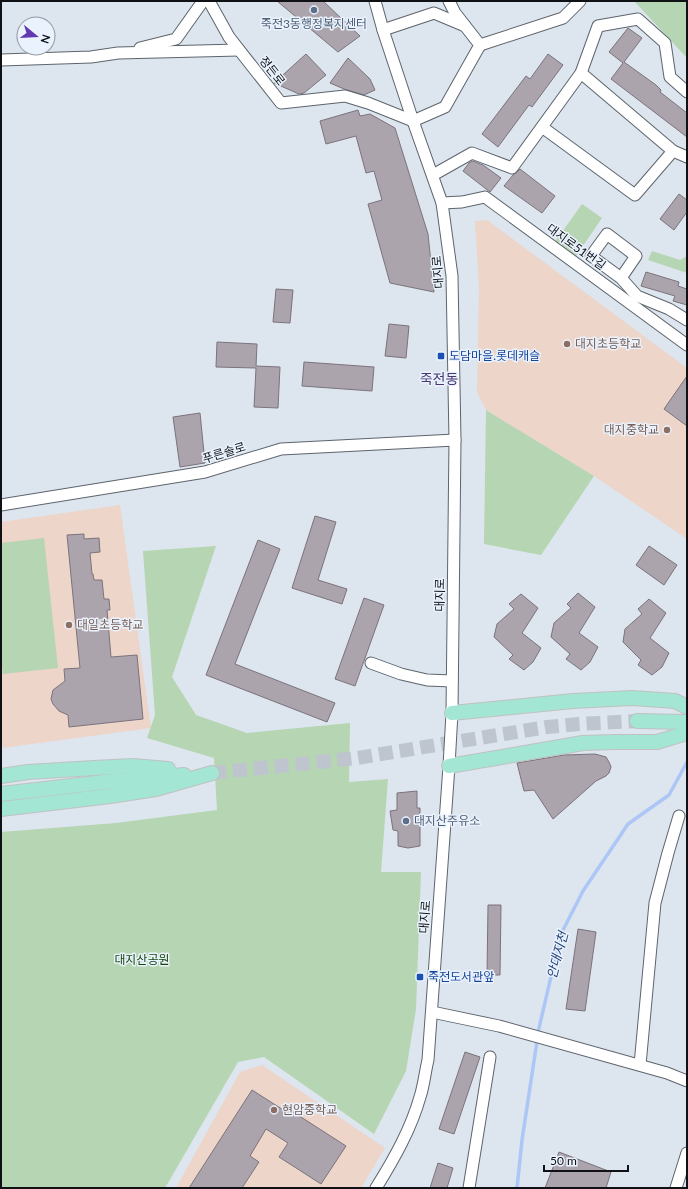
<svg xmlns="http://www.w3.org/2000/svg" width="688" height="1189" viewBox="0 0 688 1189" font-family="Lato,'Noto Sans KR',sans-serif">
<rect width="100%" height="100%" fill="#dde5ef"/>
<!-- education -->
<g fill="#edd5ca">
<path d="M 487,220 L 687,368 L 687,539 L 594,476 L 486,410 L 477,392 L 479,288 L 475,221 Z"/>
<path d="M 120,505 L 151,728 L 2,748 L 1,736 L 1,522 Z"/>
<path d="M 262,1065 L 385,1148 L 361,1188 L 176,1188 L 240,1072 Z"/>
</g>
<!-- green -->
<g fill="#b6d5b2">
<path d="M 634,1 L 687,1 L 687,58 Z"/>
<path d="M 582,204 L 602,218 L 576,256 L 555,242 Z"/>
<path d="M 652,251 L 680,260 L 687,256 L 687,273 L 648,260 Z"/>
<path d="M 486,410 L 594,476 L 541,555 L 484,544 Z"/>
<path d="M 44,538 L 58,668 L 3,674 L 1,659 L 1,543 Z"/>
<path d="M 216,546 L 172,677 L 196,715 L 247,733 L 350,723 L 349,782 L 388,779 L 381,872 L 421,872 L 416,1009 L 406,1071 L 374,1134 L 264,1057 L 238,1062 L 165,1188 L 1,1188 L 1,832 L 116,823 L 217,810 L 214,758 L 147,738 L 155,715 L 143,551 Z"/>
</g>
<g fill="none" stroke-linecap="round" stroke-linejoin="round">
<!-- stream -->
<path stroke="#acc7f6" stroke-width="3.5" d="M 517,1188 L 522,1140 L 539,1028 L 561,934 L 583,891 L 628,824 L 669,795 L 687,762"/>
</g>
<!-- building -->
<g fill="#aca4ad" stroke="#7b737c">
<path d="M 277,1 L 323,1 L 360,36 L 338,52 Z"/>
<path d="M 628,28 L 642,38 L 624,62 L 656,85 L 661,90 L 660,92 L 687,113 L 687,137 L 611,79 L 623,63 L 609,52 Z"/>
<path d="M 306,54 L 326,75 L 304,93 L 299,94 L 274,83 Z"/>
<path d="M 548,54 L 563,65 L 532,107 L 529,105 L 498,147 L 482,134 L 526,76 L 530,79 Z"/>
<path d="M 348,58 L 370,79 L 375,90 L 364,95 L 344,89 L 330,83 Z"/>
<path d="M 358,110 L 360,116 L 370,114 L 395,128 L 428,234 L 434,292 L 390,283 L 368,204 L 382,200 L 374,171 L 366,173 L 356,136 L 326,144 L 320,121 Z"/>
<path d="M 473,161 L 483,165 L 501,178 L 490,192 L 463,171 L 469,163 Z"/>
<path d="M 520,169 L 555,196 L 542,213 L 504,186 L 513,175 L 517,172 Z"/>
<path d="M 679,194 L 687,200 L 687,212 L 674,230 L 660,219 Z"/>
<path d="M 646,272 L 679,282 L 678,286 L 687,289 L 687,305 L 673,301 L 675,296 L 641,286 Z"/>
<path d="M 276,289 L 293,290 L 290,323 L 273,322 Z"/>
<path d="M 389,324 L 409,326 L 406,358 L 385,356 Z"/>
<path d="M 217,342 L 257,344 L 256,366 L 280,367 L 278,408 L 254,407 L 256,368 L 216,367 Z"/>
<path d="M 304,362 L 374,367 L 372,391 L 302,386 Z"/>
<path d="M 687,376 L 687,426 L 664,409 Z"/>
<path d="M 200,413 L 205,463 L 180,467 L 173,417 Z"/>
<path d="M 315,516 L 336,522 L 318,580 L 347,589 L 342,604 L 292,588 Z"/>
<path d="M 84,534 L 84,539 L 99,538 L 100,552 L 90,553 L 92,574 L 93,574 L 94,580 L 102,580 L 104,599 L 109,599 L 110,610 L 107,610 L 111,657 L 137,655 L 143,719 L 69,727 L 68,715 L 59,711 L 53,704 L 51,699 L 53,690 L 65,681 L 64,669 L 80,668 L 67,535 Z"/>
<path d="M 258,540 L 280,549 L 235,664 L 335,703 L 327,722 L 206,675 Z"/>
<path d="M 649,546 L 677,565 L 664,585 L 636,565 Z"/>
<path d="M 578,593 L 595,607 L 579,633 L 598,647 L 590,662 L 581,670 L 566,659 L 570,654 L 551,637 L 554,623 L 571,608 L 567,604 Z"/>
<path d="M 521,594 L 538,608 L 522,633 L 541,648 L 533,662 L 524,670 L 509,659 L 513,655 L 494,637 L 497,624 L 514,609 L 509,604 Z"/>
<path d="M 364,598 L 384,605 L 355,686 L 335,679 Z"/>
<path d="M 649,599 L 666,613 L 650,638 L 669,653 L 662,667 L 652,675 L 638,665 L 641,660 L 623,642 L 625,629 L 642,614 L 638,609 Z"/>
<path d="M 595,754 L 606,757 L 609,762 L 611,767 L 609,773 L 606,776 L 596,781 L 553,819 L 534,790 L 524,791 L 517,763 L 564,755 Z"/>
<path d="M 417,791 L 417,808 L 420,808 L 420,846 L 408,848 L 398,846 L 398,831 L 393,830 L 390,811 L 397,810 L 397,793 Z"/>
<path d="M 488,905 L 501,905 L 500,975 L 487,975 Z"/>
<path d="M 578,929 L 596,932 L 585,1011 L 566,1009 Z"/>
<path d="M 465,1052 L 480,1057 L 454,1134 L 439,1129 Z"/>
<path d="M 252,1090 L 285,1111 L 287,1108 L 346,1146 L 321,1184 L 279,1157 L 288,1143 L 266,1129 L 250,1156 L 259,1162 L 242,1188 L 189,1188 Z"/>
<path d="M 559,1152 L 611,1172 L 606,1188 L 545,1188 Z"/>
<path d="M 438,1163 L 453,1168 L 447,1188 L 430,1188 Z"/>
</g>
<g fill="none" stroke-linecap="round" stroke-linejoin="round">
<!-- major-tunnel -->
<path stroke="#bec5ce" stroke-width="14" stroke-dasharray="14 7" stroke-linecap="butt" d="M 212,773 L 357,758 L 547,727 L 579,724 L 637,721"/>
<defs>
<g id="minor">
<path d="M 209,1 L 229,37 L 281,103 L 345,96 L 368,103 L 413,121 L 445,107 L 480,45 L 455,13 L 449,1"/>
<path d="M 375,1 L 383,30 L 413,121 L 442,203 L 452,276 L 455,440 L 452,713 L 449,766 L 428,1060 C 425,1072 424,1085 420,1097 C 411,1129 394,1159 376,1188"/>
<path d="M 383,30 L 434,13 L 465,26"/>
<path d="M 480,45 L 563,18 L 580,1"/>
<path d="M 140,48 L 176,39 L 203,1"/>
<path d="M 1,60 L 91,57 L 118,53 L 239,50"/>
<path d="M 581,73 L 598,26 L 638,19 L 665,43 L 670,77 L 687,92"/>
<path d="M 673,151 L 687,157"/>
<path d="M 433,175 L 472,153 L 512,168 L 581,73 L 673,151 L 635,195 L 542,127"/>
<path d="M 442,203 L 462,202 L 485,197 L 687,345"/>
<path d="M 621,278 L 636,256 L 607,234 L 591,256 L 621,278 L 637,296 L 669,309 L 687,320"/>
<path d="M 1,505 L 205,472 L 281,449 L 455,440"/>
<path d="M 371,663 L 401,674 L 427,680 L 452,681"/>
<path d="M 432,1012 L 499,1026 L 667,1073 L 687,1081"/>
<path d="M 640,1065 L 655,903 L 668,853 L 679,816"/>
<path d="M 469,1188 L 490,1057"/>
<path d="M 676,1188 L 687,1153"/>
</g>
<g id="major">
<path d="M 452,713 L 573,701 L 632,698 L 675,701 L 687,707"/>
<path d="M 637,721 L 687,722"/>
<path d="M 449,766 L 583,743 L 616,742 L 657,742 L 687,733"/>
<path d="M 1,776 L 28,772 L 94,768 L 133,766 L 168,769"/>
<path d="M 1,794 L 105,782 L 184,775"/>
<path d="M 1,809 L 110,796 L 156,789 L 212,773"/>
</g>
</defs>
<!-- minor casing -->
<use href="#minor" stroke="#5d646c" stroke-width="13"/>
<!-- major casing -->
<use href="#major" stroke="#c1c1c2" stroke-width="16"/>
<!-- minor -->
<use href="#minor" stroke="#fff" stroke-width="11"/>
<!-- major -->
<use href="#major" stroke="#a3e6d3" stroke-width="14"/>
</g>
<!-- markers -->
<g fill="#5c6f8a" stroke="#eaf3fd" stroke-width="1.5">
<circle cx="314" cy="10" r="4"/>
<circle cx="406" cy="821" r="4"/>
</g>
<g fill="#8d6e63" stroke="#eaf3fd" stroke-width="1.5">
<circle cx="567" cy="344" r="4"/>
<circle cx="667" cy="430" r="4"/>
<circle cx="69" cy="625" r="4"/>
<circle cx="274" cy="1110" r="4"/>
</g>
<g fill="#1a4fb4" stroke="#eaf3fd" stroke-width="1.5">
<rect x="437" y="352" width="8" height="8" rx="2"/>
<rect x="416" y="973" width="8" height="8" rx="2"/>
</g>
<g text-anchor="middle" stroke-width="3" stroke-linejoin="round" paint-order="stroke">
<!-- service labels -->
<g font-size="12" fill="#4e5e75" stroke="#eaf3fd">
<text x="314" y="28">죽전3동행정복지센터</text>
<text x="414" y="825" text-anchor="start">대지산주유소</text>
</g>
<!-- street labels -->
<g font-size="12" fill="#0f1114" stroke="#eaf3fd">
<text transform="translate(272 71) rotate(52)" y="4">정든로</text>
<text transform="translate(576 247) rotate(36)" y="4">대지로51번길</text>
<text transform="translate(438 272) rotate(-95)" y="4">대지로</text>
<text transform="translate(224 453) rotate(-17)" y="4">푸른솔로</text>
<text transform="translate(440 595) rotate(-89)" y="4">대지로</text>
<text transform="translate(425 917) rotate(-86)" y="4">대지로</text>
</g>
<!-- education labels -->
<g font-size="12" fill="#785e54" stroke="#eaf3fd" text-anchor="start">
<text x="575" y="348">대지초등학교</text>
<text x="659" y="434" text-anchor="end">대지중학교</text>
<text x="77" y="629">대일초등학교</text>
<text x="282" y="1114">현암중학교</text>
</g>
<!-- transit labels -->
<g font-size="12" fill="#164399" stroke="#eaf3fd" text-anchor="start">
<text x="449" y="360">도담마을.롯데캐슬</text>
<text x="428" y="981">죽전도서관앞</text>
</g>
<!-- park labels -->
<g font-size="12" fill="#13470d" stroke="#eaf3fd">
<text x="142" y="964">대지산공원</text>
</g>
<!-- water labels -->
<g font-size="13" font-style="italic" fill="#234179" stroke="#eaf3fd">
<text transform="translate(557 955) rotate(-75)" y="5">안대지천</text>
</g>
<!-- quarter labels -->
<g font-size="14" fill="#473672" stroke="#eaf3fd">
<text x="439" y="384">죽전동</text>
</g>
</g>
<!-- border -->
<rect width="688" height="1189" fill="none" stroke="#0f1114" stroke-width="4"/>
<!-- north arrow -->
<g transform="translate(36 36) rotate(108)"><circle r="19" fill="#eaf3fd" stroke="#9299a0"/>
<path d="M0-3L7 15L0 10L-7 15Z" fill="#6239b1"/>
<text y="-6" font-size="11" font-weight="bold" text-anchor="middle" fill="#0f1114">N</text>
</g>
<!-- scale -->
<path d="M544 1165v6h84v-6" fill="none" stroke="#0f1114" stroke-width="2"/>
<text x="550" y="1165" font-size="12" fill="#0f1114" stroke="#eaf3fd" stroke-width="3" paint-order="stroke">50 m</text>
</svg>
